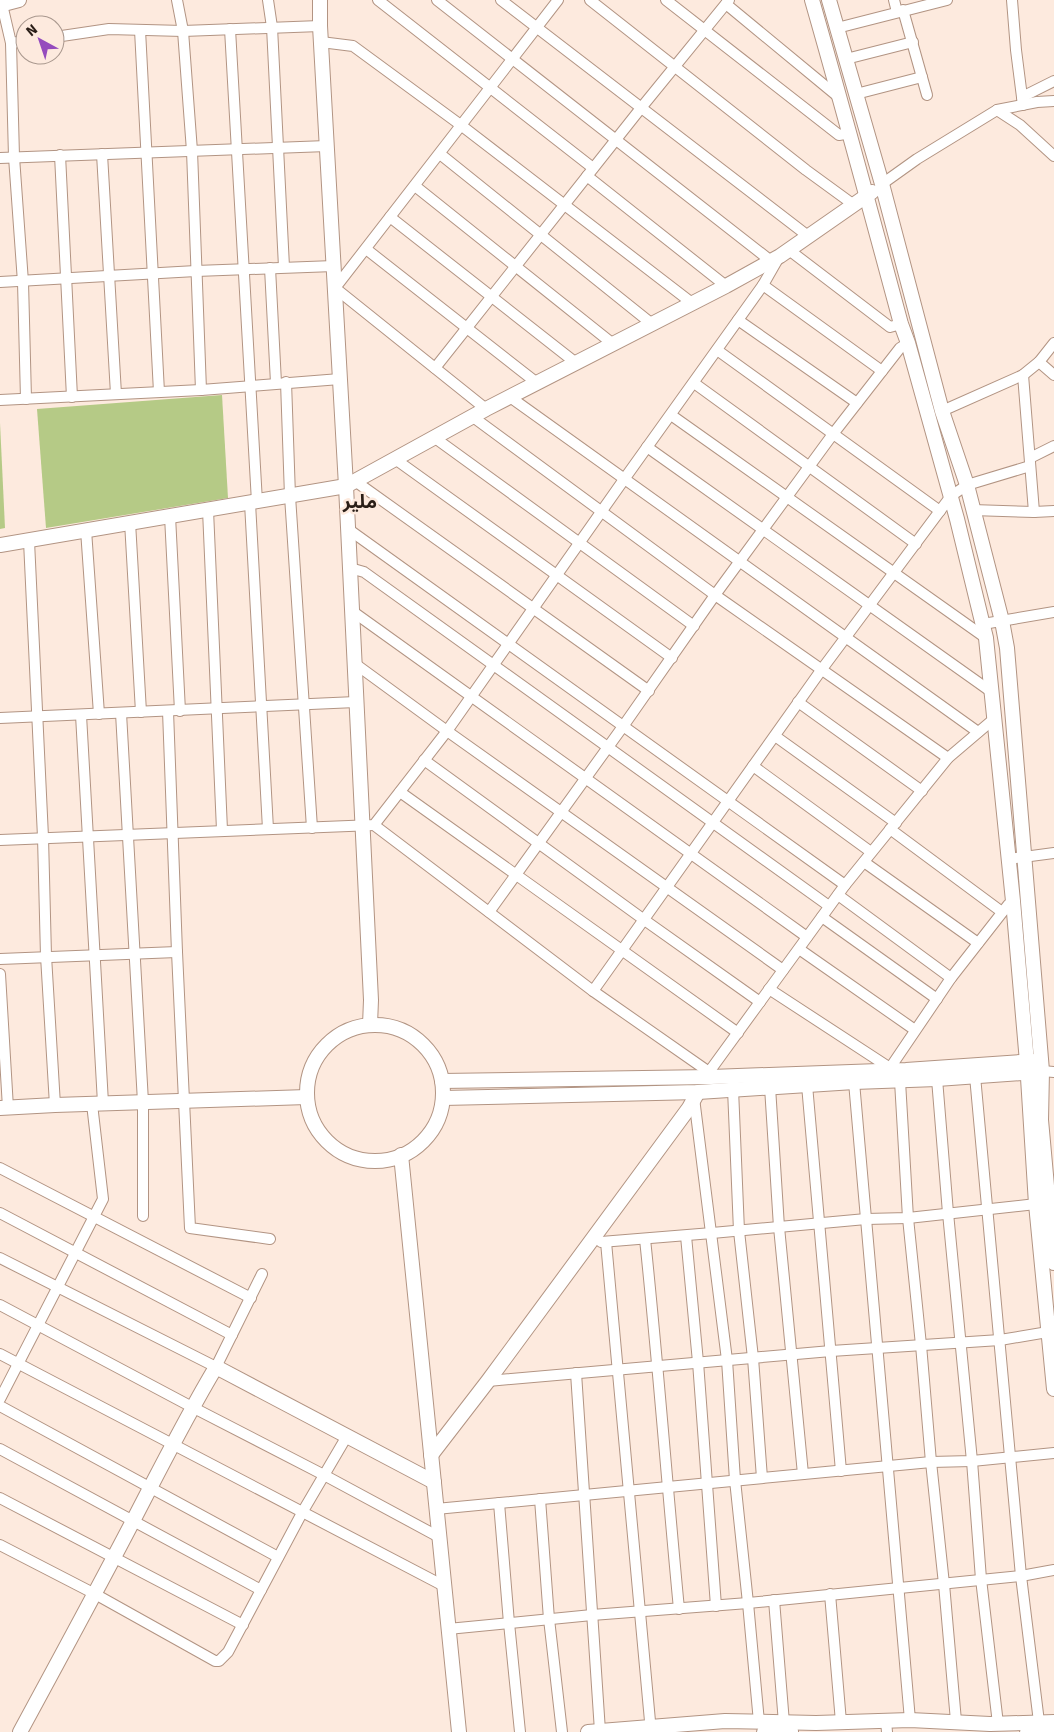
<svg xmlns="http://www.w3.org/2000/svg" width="1054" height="1732" viewBox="0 0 1054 1732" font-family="Signika,'Noto Sans Arabic',sans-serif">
<rect width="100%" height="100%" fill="#fdeade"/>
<!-- green -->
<g fill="#b5ca86">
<path d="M 222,395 L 228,498 L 46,528 L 37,409 Z"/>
<path d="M 0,423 L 5,528 L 0,529 Z"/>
</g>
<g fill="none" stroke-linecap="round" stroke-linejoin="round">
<defs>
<g id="street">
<path d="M 1,0 L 11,43 L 14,157 L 23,282 L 26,399"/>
<path d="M 177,0 L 183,31 L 192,151 L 201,390"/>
<path d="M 268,0 L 272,27 L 284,267"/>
<path d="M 378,0 L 593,168"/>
<path d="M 437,0 L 771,261"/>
<path d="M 501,0 L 808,236"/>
<path d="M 590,0 L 806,170 L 854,205"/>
<path d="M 666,0 L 839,135 L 850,133"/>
<path d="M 894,0 L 897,12"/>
<path d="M 1012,0 L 1016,50 L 1023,105"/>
<path d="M 726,4 L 841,99"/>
<path d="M 903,10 L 927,95"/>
<path d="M 837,28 L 947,0"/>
<path d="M 230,29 L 257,502"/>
<path d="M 140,30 L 159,392"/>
<path d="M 55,37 L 109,29 L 183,31 L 320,26"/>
<path d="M 321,42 L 353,46 L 462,126 L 692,303"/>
<path d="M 11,43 L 25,41"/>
<path d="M 846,59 L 913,42"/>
<path d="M 856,94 L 922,77"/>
<path d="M 1022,97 L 1054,81"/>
<path d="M 997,110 L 1020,125 L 1054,156"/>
<path d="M 102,154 L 116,394"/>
<path d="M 440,154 L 652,324"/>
<path d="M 60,155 L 72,397"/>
<path d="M 0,158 L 327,146"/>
<path d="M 587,176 L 726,286"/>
<path d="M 882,184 L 917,159 L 997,110 L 1037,102 L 1054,101"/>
<path d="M 415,186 L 613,344"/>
<path d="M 390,217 L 576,363"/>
<path d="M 366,249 L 537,383"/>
<path d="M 789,250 L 890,327 L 901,324"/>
<path d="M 270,268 L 276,383"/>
<path d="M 0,282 L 196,271 L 334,266"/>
<path d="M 763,285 L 882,371"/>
<path d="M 738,320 L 857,403"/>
<path d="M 717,350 L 940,511"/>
<path d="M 1039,362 L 1054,375"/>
<path d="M 435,368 L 641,108 L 729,0"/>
<path d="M 1023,375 L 1034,512"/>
<path d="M 286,382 L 290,496 L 312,828"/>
<path d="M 694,383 L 916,544"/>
<path d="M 510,397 L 978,732"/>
<path d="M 0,400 L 201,390 L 340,379"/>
<path d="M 486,409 L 335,288 L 558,0"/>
<path d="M 942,411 L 1023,375 L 1039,362 L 1054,343"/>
<path d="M 671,415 L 986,638"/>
<path d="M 473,417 L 715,595 L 948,758"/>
<path d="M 435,438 L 694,626"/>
<path d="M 647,447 L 993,693"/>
<path d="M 1030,458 L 1054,446"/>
<path d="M 395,459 L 672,658"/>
<path d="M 355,481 L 649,691"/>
<path d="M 250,503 L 268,829"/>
<path d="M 208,510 L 222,830"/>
<path d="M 972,510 L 1034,512 L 1054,511"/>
<path d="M 170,516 L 180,711"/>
<path d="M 130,522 L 141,712"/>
<path d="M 348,529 L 845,885"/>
<path d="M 86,530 L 99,714"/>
<path d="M 29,541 L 43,837 L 46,956 L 55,1105"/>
<path d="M 350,568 L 364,572 L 829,906"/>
<path d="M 352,611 L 807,937"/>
<path d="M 983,624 L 1054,612"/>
<path d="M 354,663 L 447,731 L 783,970"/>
<path d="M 798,702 L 922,791"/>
<path d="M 168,711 L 177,952 L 190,1228 L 270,1239"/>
<path d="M 121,713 L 143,1102 L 143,1216"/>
<path d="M 81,715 L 103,1103"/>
<path d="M 0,718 L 356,702"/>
<path d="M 775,736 L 896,823"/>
<path d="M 424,760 L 643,919 L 760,1002"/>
<path d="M 753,766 L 871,852"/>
<path d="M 400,792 L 738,1033"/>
<path d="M 374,825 L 593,991 L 709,1072 L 711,1077"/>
<path d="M 890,829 L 1002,912"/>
<path d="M 0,840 L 374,825 L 447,731 L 625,478 L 763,285 L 779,257"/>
<path d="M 1008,859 L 1054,853"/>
<path d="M 864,862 L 978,943"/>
<path d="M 838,895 L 951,978"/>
<path d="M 489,912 L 624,725 L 715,595 L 833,434 L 900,348 L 908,343"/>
<path d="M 822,917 L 937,999"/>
<path d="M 799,949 L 915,1030"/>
<path d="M 0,959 L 177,952"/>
<path d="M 0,974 L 8,1108"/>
<path d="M 769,989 L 890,1068"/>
<path d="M 593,991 L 822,669 L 951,496 L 967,485 L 1030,466"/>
<path d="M 890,1071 L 890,1068 L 951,978 L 1008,905 L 1013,901"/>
<path d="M 1042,1071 L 1054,1072"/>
<path d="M 709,1072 L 845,885 L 948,758 L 995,718"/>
<path d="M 975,1076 L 1021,1576 L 1039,1722"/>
<path d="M 937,1079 L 948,1213 L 972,1461 L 981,1579 L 998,1724"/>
<path d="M 900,1081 L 908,1218 L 921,1345 L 931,1462 L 944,1584 L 956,1721"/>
<path d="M 854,1082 L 910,1720"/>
<path d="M 807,1085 L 841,1471"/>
<path d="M 770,1087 L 779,1227 L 803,1474"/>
<path d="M 733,1089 L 739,1231 L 753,1358 L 762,1478"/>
<path d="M 694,1098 L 727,1360 L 735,1480 L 748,1603 L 759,1722"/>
<path d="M 0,1168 L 251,1298"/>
<path d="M 0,1213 L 232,1335"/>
<path d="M 686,1236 L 698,1362 L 716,1606"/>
<path d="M 645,1239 C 658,1362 667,1485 679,1609"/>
<path d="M 601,1242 L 712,1233 L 866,1219 L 908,1218 L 1036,1204"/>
<path d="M 606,1242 L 651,1732"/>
<path d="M 0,1258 L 216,1367 L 262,1274"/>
<path d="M 0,1305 L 192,1407 L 324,1475 L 439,1537"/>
<path d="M 0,1354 L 444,1586"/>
<path d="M 576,1373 L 600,1731"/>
<path d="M 488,1381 L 831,1351 L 1000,1340 L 1054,1331"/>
<path d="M 0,1399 L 103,1199 L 92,1104"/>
<path d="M 0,1406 L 278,1557"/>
<path d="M 0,1449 L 261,1590"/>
<path d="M 0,1498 L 243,1625"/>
<path d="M 540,1499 L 549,1619 L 562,1732"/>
<path d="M 499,1503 L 509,1623 L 520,1732"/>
<path d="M 436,1509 L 931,1462 L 972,1461 L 1054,1453"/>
<path d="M 0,1545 L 95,1594 L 215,1661 L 219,1661 L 228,1652 L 303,1511 L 347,1436"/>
<path d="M 830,1594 L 841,1722"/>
<path d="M 774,1600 L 784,1723"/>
<path d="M 448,1629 L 592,1615 L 748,1603 L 1021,1576 L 1054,1570"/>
<path d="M 886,1721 L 887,1732"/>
</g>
<g id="secondary">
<path d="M 320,0 L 320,26 L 346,486 L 371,1000 L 370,1025"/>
<path d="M 812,0 C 843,108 872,216 901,324 L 908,343 L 957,519 L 986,638 L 1013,901 L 1027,1062 L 1036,1204 L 1054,1389"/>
<path d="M 829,0 L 882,184 L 942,411 L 967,485 L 1002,621 L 1007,648 L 1042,1071 L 1041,1120 L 1054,1263"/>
<path d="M 0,5 L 19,0"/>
<path d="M 0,545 L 346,486 L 486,409 L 726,286 L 780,256 L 872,192"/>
<circle cx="375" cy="1093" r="68"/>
<path d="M 442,1081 L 711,1077 L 906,1070 L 1036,1061"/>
<path d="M 443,1098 L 698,1092 L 854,1082 L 937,1079 L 1036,1072"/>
<path d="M 0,1108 L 55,1105 L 307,1097"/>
<path d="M 401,1155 L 459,1732"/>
<path d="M 431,1455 L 488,1381 L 689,1108 L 698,1092"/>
<path d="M 20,1732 C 58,1662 96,1592 133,1521 C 160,1469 186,1417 216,1367 L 434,1482"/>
<path d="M 588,1732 L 725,1721 L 816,1723 L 910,1720 L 990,1724 L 1054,1722"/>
<path d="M 764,1732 L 791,1731"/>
<path d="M 1027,1732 L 1054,1732"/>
</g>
</defs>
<!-- street casing -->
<use href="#street" stroke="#b29483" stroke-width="12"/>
<!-- secondary casing -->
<use href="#secondary" stroke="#b29483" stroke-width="16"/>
<!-- street -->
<use href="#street" stroke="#fff" stroke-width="10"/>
<!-- secondary -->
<use href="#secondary" stroke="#fff" stroke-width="14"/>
</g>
<g text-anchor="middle" stroke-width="5" stroke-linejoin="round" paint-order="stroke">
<!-- district labels -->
<g font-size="19" font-weight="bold" fill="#2a1e17" stroke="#fdeade">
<text x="360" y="508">ملیر</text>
</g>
</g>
<!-- north arrow -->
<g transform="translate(40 40) rotate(320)"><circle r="24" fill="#fdeade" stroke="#a9988e"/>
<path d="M0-4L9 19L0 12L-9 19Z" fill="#954bbd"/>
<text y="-8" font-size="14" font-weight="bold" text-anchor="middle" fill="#2a1e17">N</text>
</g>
</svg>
